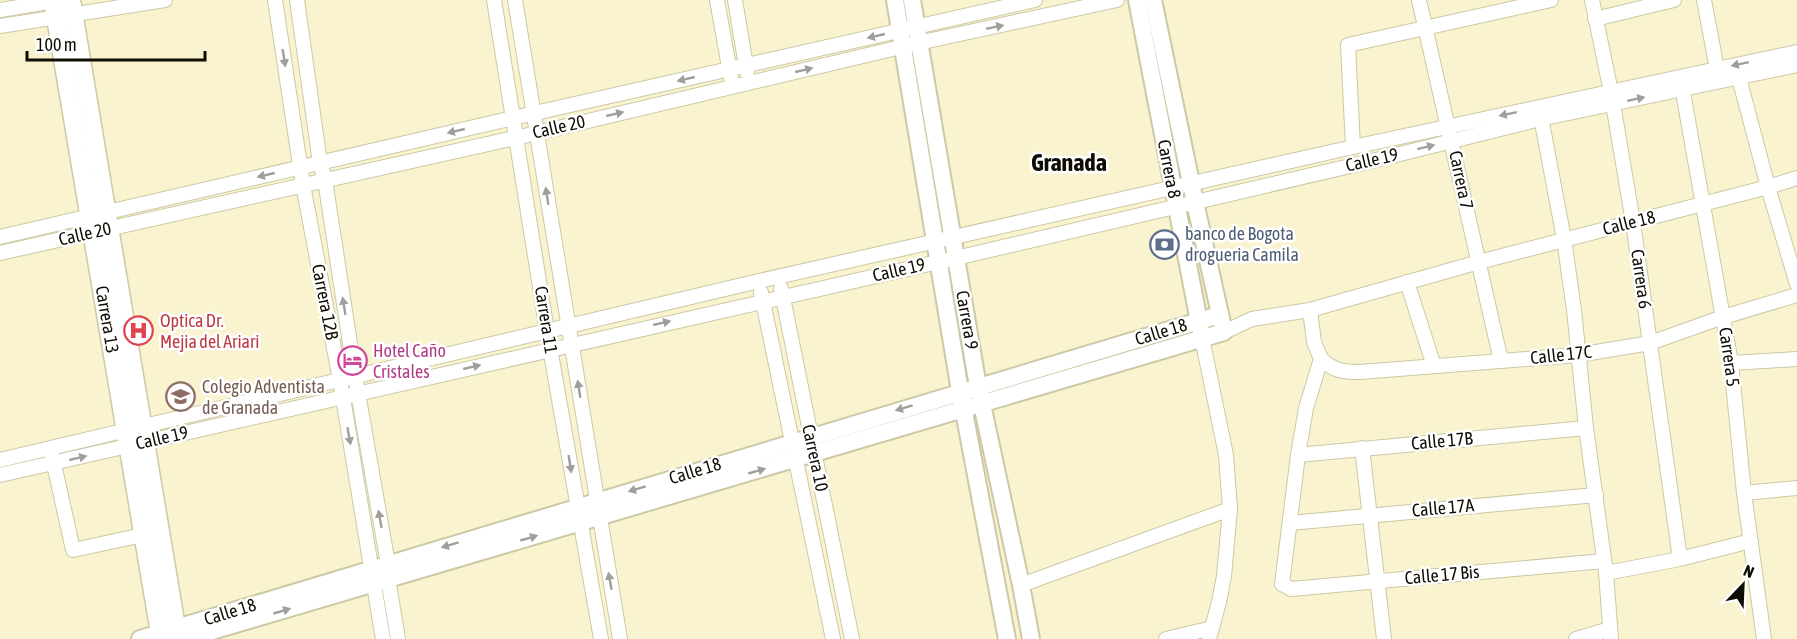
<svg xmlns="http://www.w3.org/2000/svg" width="1797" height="639" viewBox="0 0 1797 639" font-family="'Asap Condensed',sans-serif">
<rect width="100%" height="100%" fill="#f9f4cf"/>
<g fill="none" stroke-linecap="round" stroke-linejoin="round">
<defs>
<g id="minor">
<path d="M 275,0 L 303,185 L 340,380 L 383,639"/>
<path d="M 297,0 L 320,163 L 325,180 L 355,376 L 388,564 L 388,579 L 398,639"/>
<path d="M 494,0 L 547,331 L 601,639"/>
<path d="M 515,0 L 620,639"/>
<path d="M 717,0 L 731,78"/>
<path d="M 735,0 L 747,72"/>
<path d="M 1419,0 L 1501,361"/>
<path d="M 1592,0 L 1611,92 L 1633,222 L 1680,559"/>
<path d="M 1704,0 L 1717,69"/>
<path d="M 0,10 L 60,0"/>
<path d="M 1595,19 L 1674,0"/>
<path d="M 0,26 L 165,0"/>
<path d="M 1739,78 L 1768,187 L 1797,284"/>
<path d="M 1681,81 L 1731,363 L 1744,493 L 1764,639"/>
<path d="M 1540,112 L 1564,239 L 1574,310 L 1586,428 L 1606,573 L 1611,639"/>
<path d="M 1353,147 L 1348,45 L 1551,0"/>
<path d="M 0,237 L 513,118 L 1035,0"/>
<path d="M 0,253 L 537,133 L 918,43 L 1117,0"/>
<path d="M 1407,282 L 1434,366"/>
<path d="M 781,288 L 852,639"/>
<path d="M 761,292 L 833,639"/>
<path d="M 1310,310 L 1314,342 L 1321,359 L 1306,408 L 1298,455 L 1282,584 L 1291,589 L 1604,561"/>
<path d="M 1224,332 L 1252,319 L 1310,310 L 1479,262 L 1768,187 L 1797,178"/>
<path d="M 1202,338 L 1226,455 L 1230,509 L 1224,576 L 1219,602 L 1209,639"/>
<path d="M 1321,359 C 1334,371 1343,372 1360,372 L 1578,355 L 1650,343 L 1723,317 L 1797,295"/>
<path d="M 1731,363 L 1797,359"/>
<path d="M 1362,448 L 1384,639"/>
<path d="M 52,455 L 73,550 L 143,535"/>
<path d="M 1298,455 L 1586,428"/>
<path d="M 0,460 L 759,281 L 1353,147 L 1797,52"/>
<path d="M 0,475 L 956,258 L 1380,159 L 1540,119 L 1797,65"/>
<path d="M 1744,493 L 1797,488"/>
<path d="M 1290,523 L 1596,495"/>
<path d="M 1606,573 L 1680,559 L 1751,541"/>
<path d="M 1021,585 L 1230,509"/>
<path d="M 1166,639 L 1212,628"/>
<path d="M 1576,639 L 1610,629"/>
</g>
<g id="tertiary">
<path d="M 895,0 L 959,385 L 1007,639"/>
<path d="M 912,0 L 977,381 L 1021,585 L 1031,639"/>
<path d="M 1137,0 L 1201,332"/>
<path d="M 140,639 L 1219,315"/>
<path d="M 185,639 L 1224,332 L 1195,202 L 1153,0"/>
</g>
<g id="secondary">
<path id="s1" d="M 53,0 L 161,639"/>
<path d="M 71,0 L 178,639"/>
</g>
</defs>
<!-- minor casing -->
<use href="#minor" stroke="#cdc8a5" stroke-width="16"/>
<!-- tertiary casing -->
<use href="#tertiary" stroke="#cdc8a5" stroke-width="20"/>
<!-- secondary casing -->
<use href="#secondary" stroke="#cdc8a5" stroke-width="21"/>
<!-- minor -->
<use href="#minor" stroke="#fff" stroke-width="14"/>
<!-- tertiary -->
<use href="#tertiary" stroke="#fff" stroke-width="16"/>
<!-- secondary -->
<use href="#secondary" stroke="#fff" stroke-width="18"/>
</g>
<!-- one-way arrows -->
<defs><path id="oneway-solid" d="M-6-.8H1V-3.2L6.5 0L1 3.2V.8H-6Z" transform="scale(1.5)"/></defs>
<g fill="#9f9e9a">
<use href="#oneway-solid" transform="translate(995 27) rotate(-12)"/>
<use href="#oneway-solid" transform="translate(876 36) rotate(167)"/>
<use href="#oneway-solid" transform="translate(284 58) rotate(81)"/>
<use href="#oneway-solid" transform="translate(1740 64) rotate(168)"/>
<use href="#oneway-solid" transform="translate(804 70) rotate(-13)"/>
<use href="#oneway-solid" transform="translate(686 79) rotate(167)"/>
<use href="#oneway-solid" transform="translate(1636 99) rotate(-12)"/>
<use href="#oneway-solid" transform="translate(615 114) rotate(-13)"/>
<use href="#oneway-solid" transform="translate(1508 114) rotate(168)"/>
<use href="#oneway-solid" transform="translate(456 131) rotate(167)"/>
<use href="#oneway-solid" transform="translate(1426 147) rotate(-14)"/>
<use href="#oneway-solid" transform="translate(266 175) rotate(167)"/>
<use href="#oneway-solid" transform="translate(547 196) rotate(-99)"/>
<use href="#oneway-solid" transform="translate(344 306) rotate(-99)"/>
<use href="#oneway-solid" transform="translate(662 323) rotate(-13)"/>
<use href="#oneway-solid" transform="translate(472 367) rotate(-13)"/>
<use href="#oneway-solid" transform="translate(579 389) rotate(-99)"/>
<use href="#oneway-solid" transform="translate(904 408) rotate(163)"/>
<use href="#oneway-solid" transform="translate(349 436) rotate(80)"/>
<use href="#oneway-solid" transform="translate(78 458) rotate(-13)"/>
<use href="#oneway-solid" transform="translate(570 464) rotate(81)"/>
<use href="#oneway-solid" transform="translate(757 471) rotate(-16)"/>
<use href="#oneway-solid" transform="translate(637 489) rotate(163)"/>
<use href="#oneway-solid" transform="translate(380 519) rotate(-100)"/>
<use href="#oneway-solid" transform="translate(529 538) rotate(-16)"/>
<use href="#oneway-solid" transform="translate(450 545) rotate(163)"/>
<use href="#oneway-solid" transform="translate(610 581) rotate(-100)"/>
<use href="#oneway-solid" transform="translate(282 611) rotate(-16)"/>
</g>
<!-- icons -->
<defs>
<symbol id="bank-ring" viewBox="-11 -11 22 22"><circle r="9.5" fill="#fff" stroke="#5c6f8a" stroke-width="1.5"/><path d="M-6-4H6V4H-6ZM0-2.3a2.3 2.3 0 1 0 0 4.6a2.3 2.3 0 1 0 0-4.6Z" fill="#5c6f8a"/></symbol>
<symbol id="hospital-ring" viewBox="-11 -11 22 22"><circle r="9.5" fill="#fff" stroke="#e0444e" stroke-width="1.5"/><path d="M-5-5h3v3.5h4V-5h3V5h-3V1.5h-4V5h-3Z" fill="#e0444e"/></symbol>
<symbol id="hotel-ring" viewBox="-11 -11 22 22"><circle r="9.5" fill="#fff" stroke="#d1479c" stroke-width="1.5"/><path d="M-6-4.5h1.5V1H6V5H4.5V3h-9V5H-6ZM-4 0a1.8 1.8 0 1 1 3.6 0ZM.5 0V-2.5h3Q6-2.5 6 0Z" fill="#d1479c"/></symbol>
<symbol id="school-ring" viewBox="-11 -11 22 22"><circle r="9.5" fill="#fff" stroke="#8d6e63" stroke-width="1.5"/><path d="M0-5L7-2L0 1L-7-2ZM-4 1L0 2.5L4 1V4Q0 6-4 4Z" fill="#8d6e63"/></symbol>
</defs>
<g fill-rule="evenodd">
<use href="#bank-ring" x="1148" y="228" width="33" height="33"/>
<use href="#hospital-ring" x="122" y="314" width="33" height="33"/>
<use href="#hotel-ring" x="336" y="344" width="33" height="33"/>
<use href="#school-ring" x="164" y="380" width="33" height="33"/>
</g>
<g text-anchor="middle" stroke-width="5" stroke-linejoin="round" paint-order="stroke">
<!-- street labels -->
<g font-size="18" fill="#0f0d03" stroke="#fff">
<text transform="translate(559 127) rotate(-13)" y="6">Calle 20</text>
<text transform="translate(1372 160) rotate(-13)" y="6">Calle 19</text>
<text transform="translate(1169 169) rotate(79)" y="6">Carrera 8</text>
<text transform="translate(1461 180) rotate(78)" y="6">Carrera 7</text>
<text transform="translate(1629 223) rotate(-14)" y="6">Calle 18</text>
<text transform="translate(85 234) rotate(-13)" y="6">Calle 20</text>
<text transform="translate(899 270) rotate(-13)" y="6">Calle 19</text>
<text transform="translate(1641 279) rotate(82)" y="6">Carrera 6</text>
<text transform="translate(325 302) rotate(79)" y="6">Carrera 12B</text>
<text dy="6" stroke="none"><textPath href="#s1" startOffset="324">Carrera 13</textPath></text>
<text transform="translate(546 320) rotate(81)" y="6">Carrera 11</text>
<text transform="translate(967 320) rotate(80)" y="6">Carrera 9</text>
<text transform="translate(1161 332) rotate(-17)" y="6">Calle 18</text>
<text transform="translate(1561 355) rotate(-6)" y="6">Calle 17C</text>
<text transform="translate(1729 357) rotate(82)" y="6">Carrera 5</text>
<text transform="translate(162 438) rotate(-13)" y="6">Calle 19</text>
<text transform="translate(1442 441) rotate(-5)" y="6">Calle 17B</text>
<text transform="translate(815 458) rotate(78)" y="6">Carrera 10</text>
<text transform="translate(695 471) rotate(-17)" y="6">Calle 18</text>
<text transform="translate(1443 508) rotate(-5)" y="6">Calle 17A</text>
<text transform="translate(1442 575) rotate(-5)" y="6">Calle 17 Bis</text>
<text transform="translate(230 612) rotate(-17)" y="6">Calle 18</text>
</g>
<!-- service labels -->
<g font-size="18" fill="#4e5e75" stroke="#fff" text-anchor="start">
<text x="1185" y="240">banco de Bogota<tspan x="1185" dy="21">drogueria Camila</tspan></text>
</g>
<!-- health labels -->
<g font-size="18" fill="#be3a42" stroke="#fff" text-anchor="start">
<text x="160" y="327">Optica Dr.<tspan x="160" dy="21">Mejia del Ariari</tspan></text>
</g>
<!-- hotel labels -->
<g font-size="18" fill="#b23c85" stroke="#fff" text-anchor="start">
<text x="373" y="357">Hotel Caño<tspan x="373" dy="21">Cristales</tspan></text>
</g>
<!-- education labels -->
<g font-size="18" fill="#785e54" stroke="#fff" text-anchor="start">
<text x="202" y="393">Colegio Adventista<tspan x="202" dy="21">de Granada</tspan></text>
</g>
<!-- district labels -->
<g font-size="24" font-weight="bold" fill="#0f0d03" stroke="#fff">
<text x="1069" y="171">Granada</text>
</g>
</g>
<!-- north arrow -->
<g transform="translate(1743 585) rotate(23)" stroke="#ffffff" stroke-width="4.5" paint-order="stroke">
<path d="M0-4.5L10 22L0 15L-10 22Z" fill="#0f0d03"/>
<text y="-9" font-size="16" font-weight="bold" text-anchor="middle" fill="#0f0d03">N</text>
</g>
<!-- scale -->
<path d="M27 51v9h178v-9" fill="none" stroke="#0f0d03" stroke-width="3"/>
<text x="36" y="51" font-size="18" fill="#0f0d03" stroke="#ffffff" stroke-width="4.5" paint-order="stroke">100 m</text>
</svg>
